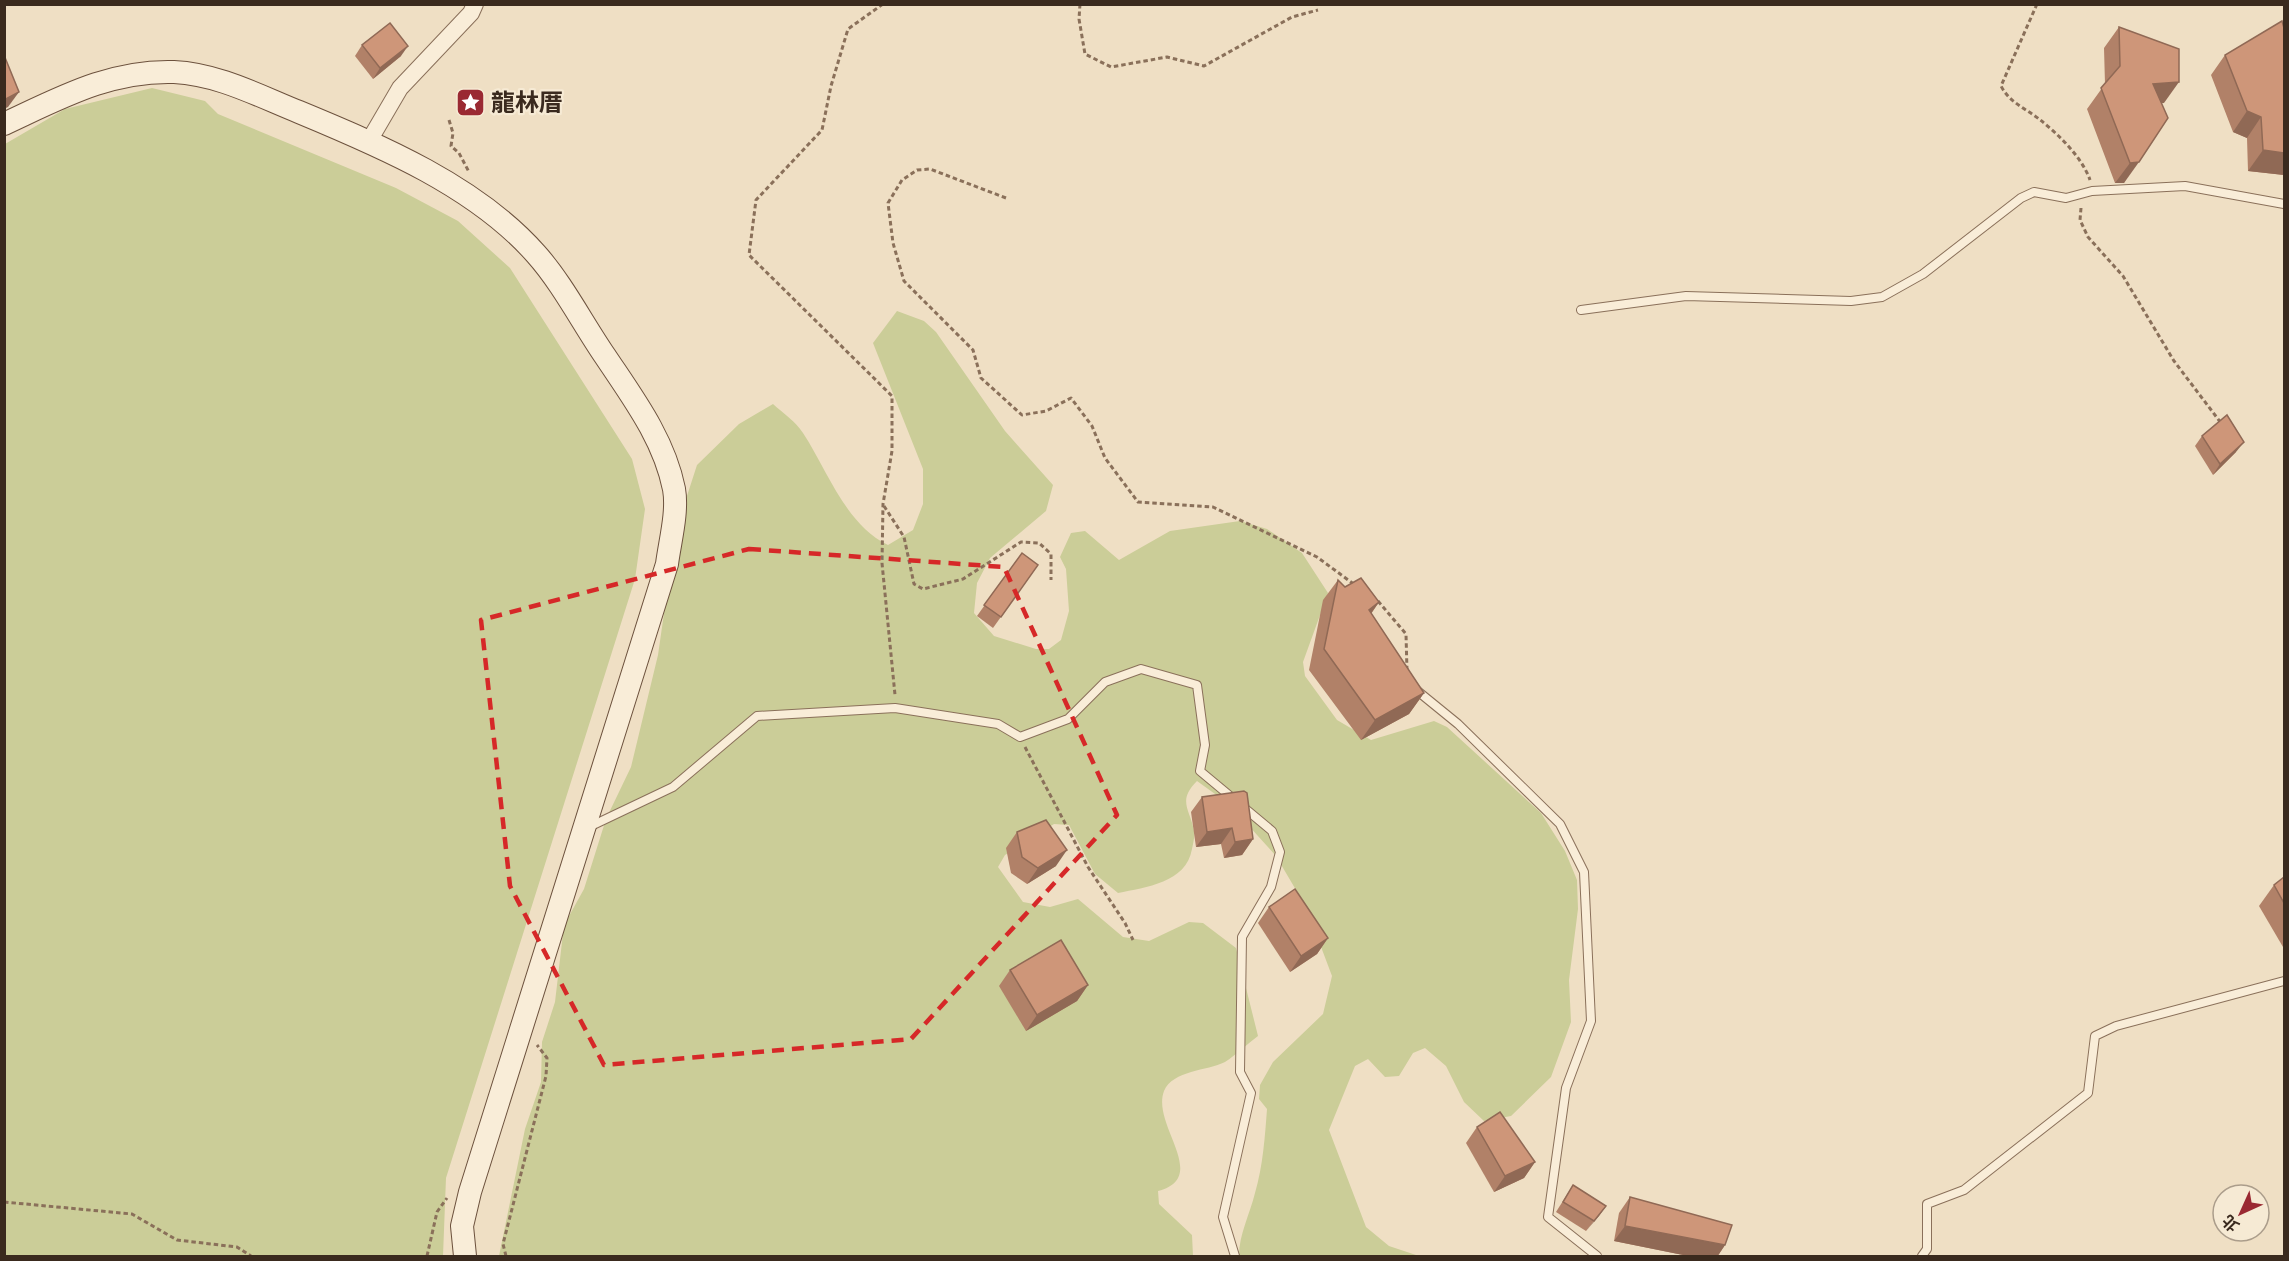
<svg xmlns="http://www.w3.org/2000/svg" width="2289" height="1261" viewBox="0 0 2289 1261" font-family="Spectral,'Noto Sans TC',serif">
<rect width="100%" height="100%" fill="#efdfc4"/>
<!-- green -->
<g fill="#cbcd98">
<path d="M 152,88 L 205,101 L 218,114 L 396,188 L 458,221 L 510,268 L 632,459 L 645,509 L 635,579 L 446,1178 L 443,1256 L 5,1256 L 5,144 L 65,109 Z"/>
<path d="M 897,311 L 924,321 L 936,332 L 1005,431 L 1053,485 L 1046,511 L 990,558 L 977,583 L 974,613 L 994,636 L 1036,649 L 1049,649 L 1061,640 L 1069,611 L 1066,569 L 1060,557 L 1071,533 L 1085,531 L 1119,560 L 1170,531 L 1240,521 L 1267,529 L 1302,553 L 1328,593 L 1303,662 L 1305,676 L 1337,720 L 1371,740 L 1434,721 L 1447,727 L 1541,813 L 1565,851 L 1577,880 L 1578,909 L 1569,980 L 1571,1022 L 1551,1077 L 1511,1116 L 1484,1121 L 1464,1102 L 1446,1066 L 1425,1048 L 1413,1053 L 1399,1076 L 1385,1077 L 1368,1059 L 1355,1066 L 1329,1130 L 1366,1227 L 1389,1246 L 1419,1256 L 1239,1256 C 1239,1234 1250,1214 1255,1193 C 1263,1166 1265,1136 1267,1109 L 1259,1099 L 1260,1085 L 1273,1062 L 1323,1014 L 1332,976 L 1306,907 L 1276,856 L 1229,804 L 1197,781 C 1177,801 1190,809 1194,831 C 1195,837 1193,844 1192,849 C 1186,883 1146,887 1118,893 L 1095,874 L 1069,825 L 1054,824 L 1005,855 L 998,867 L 1023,902 L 1050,907 L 1078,899 L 1123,937 L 1149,941 L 1189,922 L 1203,923 L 1236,948 L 1258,1036 C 1247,1044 1236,1055 1225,1062 C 1207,1071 1173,1070 1164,1091 C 1151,1125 1211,1177 1158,1191 L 1159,1204 L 1192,1235 L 1193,1256 L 499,1256 L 525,1129 L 541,1082 L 542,1042 L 555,1002 L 564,925 L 584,889 L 606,819 L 631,767 L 658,655 L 676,530 L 697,465 L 739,424 L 773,404 C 783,413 796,422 803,433 C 828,471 845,524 888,545 L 913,530 L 923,504 L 923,469 L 873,343 Z"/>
</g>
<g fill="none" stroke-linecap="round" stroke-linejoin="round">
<defs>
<g id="lane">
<path d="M 1581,310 L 1686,296 L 1851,301 L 1882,297 L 1923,274 L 2021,198 L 2034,192 L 2066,198 L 2092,191 L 2185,186 L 2284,204"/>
<path d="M 1415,689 L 1458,724 L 1560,824 L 1584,872 L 1591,1021 L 1566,1088 L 1548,1217 L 1597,1256"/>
<path d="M 589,827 L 673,787 L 757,716 L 895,708 L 998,724 L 1020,737 L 1068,719 L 1105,682 L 1141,669 L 1197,685 L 1205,745 L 1200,771 L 1272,831 L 1280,852 L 1271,887 L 1242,937 L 1240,1072 L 1251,1093 L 1223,1217 L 1235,1256"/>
<path d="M 1922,1256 L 1927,1249 L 1927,1204 L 1964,1190 L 2088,1093 L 2095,1036 L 2116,1026 L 2284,981"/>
</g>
<path id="street" d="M 369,141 L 400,88 L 471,13 L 475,4"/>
<path id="secondary" d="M 4,124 C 60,98 110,70 174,72 C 218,74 259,96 299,112 C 381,146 476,186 536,254 C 562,283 583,324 605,356 C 633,398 664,439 674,489 C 678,512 670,541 667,564 L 470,1192 L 462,1226 L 465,1256"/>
</defs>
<!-- lane casing -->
<use href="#lane" stroke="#8a705a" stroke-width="10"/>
<!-- street casing -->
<use href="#street" stroke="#8a705a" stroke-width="18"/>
<!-- secondary casing -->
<use href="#secondary" stroke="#6c513d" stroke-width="24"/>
<!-- path -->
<g stroke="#8a705a" stroke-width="3" stroke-dasharray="4.5 3" stroke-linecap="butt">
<path d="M 883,4 L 848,29 L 831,86 L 822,130 L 756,200 L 749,255 L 892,396 L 892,451 L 883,504 L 882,563 L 895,695"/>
<path d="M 1080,4 L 1079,19 L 1085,54 L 1111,67 L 1167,57 L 1204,66 L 1292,17 L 1318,10"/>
<path d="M 2037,4 L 2001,86 C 2010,103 2025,108 2039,119 C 2058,134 2082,157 2090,180"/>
<path d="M 449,120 L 453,133 L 451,146 L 459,153 L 469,172"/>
<path d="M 1006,198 L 930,169 L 917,170 L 902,180 L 888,203 L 893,243 L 904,281 L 973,350 L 981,378 L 1022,415 L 1046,411 L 1071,398 L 1092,426 L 1105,458 L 1138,502 L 1213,507 L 1317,557 L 1355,585"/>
<path d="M 2081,208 L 2080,220 L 2088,237 L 2123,276 L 2174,361 L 2221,423"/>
<path d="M 884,506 L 904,537 L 914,584 L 923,589 L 963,579 L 1021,542 L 1039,543 L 1051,554 L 1051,580"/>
<path d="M 1378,601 L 1406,634 L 1407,671"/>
<path d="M 1025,747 L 1088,867 L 1125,923 L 1133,940"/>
<path d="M 4,1202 L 132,1214 L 177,1240 L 237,1247 L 251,1256"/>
<path d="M 427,1256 L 437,1212 L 447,1198"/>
<path d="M 506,1256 L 503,1244 L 546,1076 L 547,1058 L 537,1045"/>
</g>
<!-- lane -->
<use href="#lane" stroke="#f9edd8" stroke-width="8"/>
<!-- street -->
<use href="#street" stroke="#f9edd8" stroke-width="16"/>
<!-- secondary -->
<use href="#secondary" stroke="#f9edd8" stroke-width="22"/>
</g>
<!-- wall -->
<g fill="#b18168">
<path d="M 2119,27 L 2164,103 L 2161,103 L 2124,183 L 2115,183 L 2087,109 L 2105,84 L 2104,48 Z"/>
<path d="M 2284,28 L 2284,175 L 2248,171 L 2247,138 L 2233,132 L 2211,75 L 2225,55 Z"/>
<path d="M 362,45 L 401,56 L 373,79 L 355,56 Z"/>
<path d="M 2202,436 L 2236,452 L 2213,475 L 2195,446 Z"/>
<path d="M 1022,553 L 1038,565 L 993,628 L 977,616 Z"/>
<path d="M 1338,580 L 1345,587 L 1379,602 L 1371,614 L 1424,693 L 1409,714 L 1361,740 L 1309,670 L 1323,600 Z"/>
<path d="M 1202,797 L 1253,839 L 1242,855 L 1224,858 L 1221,844 L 1196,847 L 1191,812 Z"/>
<path d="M 1017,832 L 1056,866 L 1027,884 L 1011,873 L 1006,848 Z"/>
<path d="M 2284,877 L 2284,946 L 2283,947 L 2259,906 L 2274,885 Z"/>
<path d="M 1269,907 L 1328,938 L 1317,954 L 1290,972 L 1258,923 Z"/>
<path d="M 1010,970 L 1088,985 L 1077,1001 L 1026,1031 L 999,986 Z"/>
<path d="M 1477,1127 L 1535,1162 L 1524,1178 L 1494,1192 L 1466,1143 Z"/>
<path d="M 1573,1185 L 1606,1206 L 1586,1231 L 1556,1212 Z"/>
<path d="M 1630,1197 L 1725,1245 L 1717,1257 L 1693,1257 L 1614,1241 L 1619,1213 Z"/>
</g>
<!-- shaded-wall -->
<g fill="#906955">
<path d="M 408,46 L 401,56 L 373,79 L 380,68 Z"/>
<path d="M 2179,82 L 2164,103 L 2139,105 L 2153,84 Z"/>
<path d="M 19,92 L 8,107 L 4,109 L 4,100 Z"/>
<path d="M 2247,111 L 2261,117 L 2247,138 L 2233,132 Z"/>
<path d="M 2263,150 L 2284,153 L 2284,175 L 2248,171 Z"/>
<path d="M 2139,162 L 2124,183 L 2115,183 L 2130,163 Z"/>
<path d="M 2244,442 L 2236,452 L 2213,475 L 2220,464 Z"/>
<path d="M 1379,602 L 1365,622 L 1369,610 Z"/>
<path d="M 1424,693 L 1409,714 L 1361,740 L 1375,720 Z"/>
<path d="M 1232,828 L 1221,844 L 1196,847 L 1207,832 Z"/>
<path d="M 1253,839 L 1242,855 L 1224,858 L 1235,842 Z"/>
<path d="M 1067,850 L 1056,866 L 1027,884 L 1038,868 Z"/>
<path d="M 1328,938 L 1317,954 L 1290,972 L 1301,956 Z"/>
<path d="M 1088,985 L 1077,1001 L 1026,1031 L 1037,1015 Z"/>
<path d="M 1535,1162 L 1524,1178 L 1494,1192 L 1505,1176 Z"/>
<path d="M 1606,1206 L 1599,1216 L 1586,1231 Z"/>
<path d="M 1625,1226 L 1725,1245 L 1717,1257 L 1693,1257 L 1614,1241 Z"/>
</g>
<!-- building -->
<g fill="#ce9679" stroke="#906955" stroke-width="1.5">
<path d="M 2282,21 L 2284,28 L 2284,153 L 2263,150 L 2261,117 L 2247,111 L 2225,55 Z"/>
<path d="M 390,23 L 408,46 L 380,68 L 362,45 Z"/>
<path d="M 2119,27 L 2179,49 L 2179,82 L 2153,84 L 2168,118 L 2139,162 L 2130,163 L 2101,88 L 2120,66 Z"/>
<path d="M 4,55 L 19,92 L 4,100 Z"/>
<path d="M 2227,415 L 2244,442 L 2220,464 L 2202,436 Z"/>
<path d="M 1022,553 L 1038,565 L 1001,617 L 984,605 Z"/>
<path d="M 1361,578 L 1379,602 L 1369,610 L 1424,693 L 1375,720 L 1324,649 L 1338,580 L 1345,587 Z"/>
<path d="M 1244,791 L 1247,793 L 1253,839 L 1235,842 L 1232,828 L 1207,832 L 1202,797 Z"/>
<path d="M 1046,820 L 1067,850 L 1038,868 L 1022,857 L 1017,832 Z"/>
<path d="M 2284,877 L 2284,903 L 2274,885 Z"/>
<path d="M 1295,889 L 1328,938 L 1301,956 L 1269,907 Z"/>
<path d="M 1061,940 L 1088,985 L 1037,1015 L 1010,970 Z"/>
<path d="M 1500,1112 L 1535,1162 L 1505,1176 L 1477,1127 Z"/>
<path d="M 1573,1185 L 1606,1206 L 1594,1221 L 1563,1202 Z"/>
<path d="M 1630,1197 L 1732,1225 L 1725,1245 L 1625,1226 Z"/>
</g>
<!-- marked area -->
<path fill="none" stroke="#d62828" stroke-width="4.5" stroke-dasharray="12 8" stroke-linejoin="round" d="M 749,549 L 1004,567 L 1117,815 L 911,1039 L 604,1065 L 510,886 L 481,620 Z"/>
<!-- icons -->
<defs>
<symbol id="sight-square" viewBox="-11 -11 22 22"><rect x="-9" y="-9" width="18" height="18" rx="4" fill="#9a2932" stroke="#f6ead4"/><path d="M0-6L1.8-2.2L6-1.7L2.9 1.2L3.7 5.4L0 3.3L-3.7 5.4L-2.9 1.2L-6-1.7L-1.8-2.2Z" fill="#fff"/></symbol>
</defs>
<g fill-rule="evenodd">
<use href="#sight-square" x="454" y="86" width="33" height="33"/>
</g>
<g text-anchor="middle" stroke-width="4.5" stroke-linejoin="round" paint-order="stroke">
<!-- poi labels -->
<g font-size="24" font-weight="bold" fill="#3a2a1e" stroke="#f6ead4" text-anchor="start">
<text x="491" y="111">龍林厝</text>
</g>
</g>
<!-- border -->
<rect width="2289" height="1261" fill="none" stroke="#3a2a1e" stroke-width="12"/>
<!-- north arrow -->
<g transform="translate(2241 1213) rotate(225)"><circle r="28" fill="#f6ead4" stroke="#ab9d8b" stroke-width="1.5"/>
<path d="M0-4.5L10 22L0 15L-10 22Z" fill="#9a2932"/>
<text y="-9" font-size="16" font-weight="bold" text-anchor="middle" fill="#3a2a1e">北</text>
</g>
</svg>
